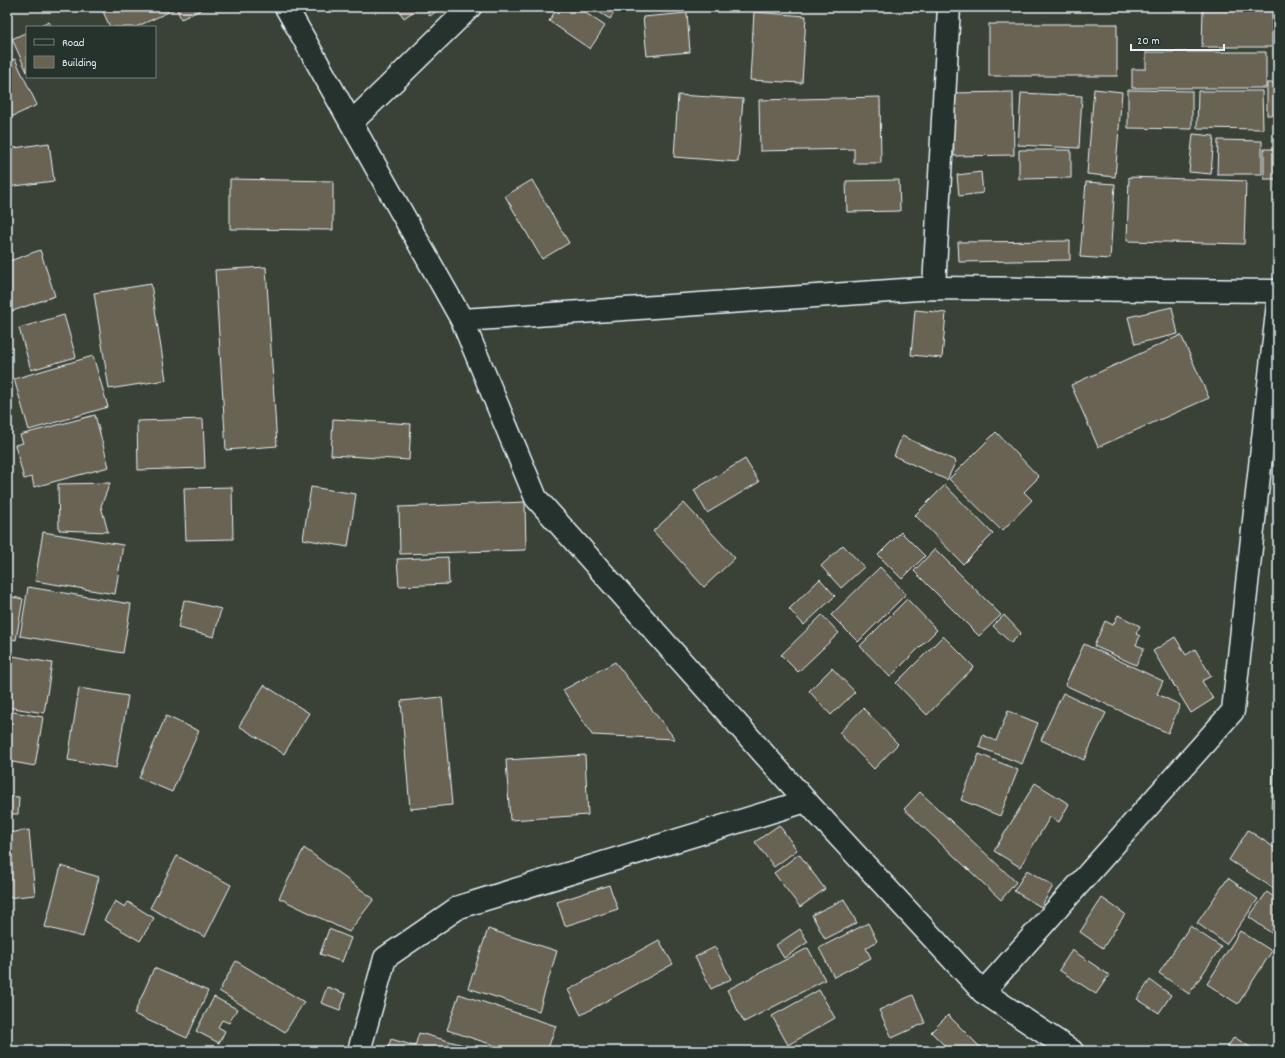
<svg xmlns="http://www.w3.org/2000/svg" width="1285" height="1058" viewBox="0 0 1285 1058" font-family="Dekko,sans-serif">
<rect width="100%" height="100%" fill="#3a4238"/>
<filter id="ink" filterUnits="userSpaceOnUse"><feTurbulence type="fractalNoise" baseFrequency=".025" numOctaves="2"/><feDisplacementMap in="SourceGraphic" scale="8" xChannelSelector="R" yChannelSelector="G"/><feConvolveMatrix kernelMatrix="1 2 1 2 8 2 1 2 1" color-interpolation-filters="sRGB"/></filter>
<g filter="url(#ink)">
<!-- building -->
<g fill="#696452" stroke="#e8f1f8">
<path d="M 101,7 L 172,7 L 173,10 L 136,27 L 110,27 Z"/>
<path d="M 176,7 L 205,7 L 205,8 L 181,19 Z"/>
<path d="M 396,7 L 420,7 L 404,18 Z"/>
<path d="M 424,7 L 442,7 L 430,16 Z"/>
<path d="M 558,7 L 577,7 L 605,26 L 590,49 L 549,21 Z"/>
<path d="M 591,7 L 618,7 L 610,19 Z"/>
<path d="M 1203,10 L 1272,10 L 1272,47 L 1202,47 Z"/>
<path d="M 754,12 L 806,16 L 802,83 L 750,80 Z"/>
<path d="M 687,13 L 690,52 L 647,56 L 643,17 Z"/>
<path d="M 49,22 L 52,27 L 38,27 Z"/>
<rect x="989" y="24" width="128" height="52"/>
<path d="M 27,32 L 27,72 L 12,39 Z"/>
<rect x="1274" y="50" width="4" height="26"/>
<path d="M 1146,52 L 1266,52 L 1266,88 L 1132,88 L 1132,69 L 1146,69 Z"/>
<path d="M 15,59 L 37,105 L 7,119 L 7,62 Z"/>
<rect x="1267" y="83" width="11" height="32"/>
<path d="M 1094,89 L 1122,92 L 1115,177 L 1087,174 Z"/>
<path d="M 1128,90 L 1192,91 L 1192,129 L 1128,128 Z"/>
<path d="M 1198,91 L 1262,91 L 1263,129 L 1197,128 Z"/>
<path d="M 1013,92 L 1014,155 L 954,156 L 952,93 Z"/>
<path d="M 1021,93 L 1082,96 L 1079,148 L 1018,145 Z"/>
<path d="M 678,95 L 743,99 L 738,162 L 674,157 Z"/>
<path d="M 880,97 L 881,163 L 854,163 L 854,149 L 760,151 L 759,100 Z"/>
<path d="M 1193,134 L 1214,136 L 1211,174 L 1189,172 Z"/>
<path d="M 1218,140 L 1262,141 L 1262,174 L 1217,174 Z"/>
<path d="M 49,143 L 54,181 L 7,187 L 7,149 Z"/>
<path d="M 1264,149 L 1278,149 L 1278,187 L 1276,187 L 1276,179 L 1264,179 Z"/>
<path d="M 1019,150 L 1071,150 L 1071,178 L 1019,179 Z"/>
<path d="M 981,172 L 983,193 L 959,196 L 957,175 Z"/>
<path d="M 1129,177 L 1246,181 L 1244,244 L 1127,241 Z"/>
<path d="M 230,179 L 333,181 L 333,230 L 230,229 Z"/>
<path d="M 532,180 L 569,243 L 542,259 L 505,196 Z"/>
<path d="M 899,180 L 900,211 L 847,212 L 846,181 Z"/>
<path d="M 1086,182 L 1115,184 L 1110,259 L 1080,257 Z"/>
<path d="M 1070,241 L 1070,260 L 959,262 L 958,242 Z"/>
<path d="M 40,250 L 55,296 L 7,313 L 7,262 Z"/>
<path d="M 266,267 L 277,446 L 226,450 L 215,270 Z"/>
<path d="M 151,284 L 166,380 L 109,389 L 94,293 Z"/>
<path d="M 1172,307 L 1178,334 L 1135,344 L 1128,317 Z"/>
<path d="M 915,310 L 946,313 L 942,358 L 911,355 Z"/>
<path d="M 64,315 L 76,357 L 31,370 L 19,328 Z"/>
<path d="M 1181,335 L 1209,398 L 1098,447 L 1071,385 Z"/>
<path d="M 93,356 L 108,407 L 29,430 L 14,379 Z"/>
<path d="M 95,415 L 109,467 L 34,487 L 32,477 L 24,479 L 15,445 L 23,443 L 20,435 Z"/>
<path d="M 203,419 L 205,468 L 138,470 L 137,421 Z"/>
<path d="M 333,419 L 411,424 L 409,460 L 331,455 Z"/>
<path d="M 996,432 L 1039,477 L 1024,492 L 1032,500 L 1002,531 L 949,479 Z"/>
<path d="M 902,436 L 956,461 L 947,480 L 894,456 Z"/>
<path d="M 745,459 L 759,482 L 707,513 L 694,490 Z"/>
<path d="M 110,483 L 101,506 L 108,532 L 59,530 L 58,484 Z"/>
<path d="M 945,485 L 993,534 L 963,564 L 915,515 Z"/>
<path d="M 232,487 L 233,539 L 186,540 L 184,488 Z"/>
<path d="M 311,487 L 356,494 L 348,547 L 303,539 Z"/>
<path d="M 525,502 L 526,550 L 400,554 L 399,507 Z"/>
<path d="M 684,503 L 735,558 L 704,587 L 653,531 Z"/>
<path d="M 43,532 L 123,545 L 115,594 L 35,581 Z"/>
<path d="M 901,532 L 925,556 L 902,579 L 878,555 Z"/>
<path d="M 843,545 L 864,567 L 841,588 L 821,566 Z"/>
<path d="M 935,549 L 1001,615 L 979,636 L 914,571 Z"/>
<path d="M 448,557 L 449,584 L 399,586 L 397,559 Z"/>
<path d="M 880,567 L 906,594 L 858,642 L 831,615 Z"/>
<path d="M 820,579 L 835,596 L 804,625 L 789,609 Z"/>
<path d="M 28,587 L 131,604 L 123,653 L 20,636 Z"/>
<path d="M 7,596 L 23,599 L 16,640 L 7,638 Z"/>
<path d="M 907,599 L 937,630 L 890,677 L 860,646 Z"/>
<path d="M 184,600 L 221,609 L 214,637 L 178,628 Z"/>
<path d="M 822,615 L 839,633 L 798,672 L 781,655 Z"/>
<path d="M 1004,615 L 1021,633 L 1011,643 L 993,626 Z"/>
<path d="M 1118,615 L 1140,626 L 1136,634 L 1140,636 L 1136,645 L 1144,648 L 1136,665 L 1094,646 L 1105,621 L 1113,625 Z"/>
<path d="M 943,636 L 974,667 L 927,715 L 896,683 Z"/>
<path d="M 1175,637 L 1186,655 L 1195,649 L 1211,676 L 1202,681 L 1213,699 L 1191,713 L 1153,651 Z"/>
<path d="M 1084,644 L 1163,681 L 1157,694 L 1180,705 L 1168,733 L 1065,685 Z"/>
<path d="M 7,655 L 52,663 L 44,713 L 7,707 Z"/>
<path d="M 615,662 L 675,739 L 592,735 L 563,690 Z"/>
<path d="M 832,668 L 855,692 L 831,715 L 809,691 Z"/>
<path d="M 264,685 L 309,713 L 284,754 L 239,726 Z"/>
<path d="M 79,688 L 128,696 L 116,768 L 68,760 Z"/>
<path d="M 1063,693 L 1106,713 L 1084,760 L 1041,740 Z"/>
<path d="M 442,697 L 452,805 L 410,809 L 401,701 Z"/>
<path d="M 863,708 L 898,744 L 874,769 L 839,733 Z"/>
<path d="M 7,711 L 43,717 L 35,766 L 7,761 Z"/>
<path d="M 1008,711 L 1038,723 L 1022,764 L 979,747 L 983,735 L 996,741 Z"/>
<path d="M 166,716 L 199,731 L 172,792 L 139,778 Z"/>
<path d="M 1275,745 L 1278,746 L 1278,808 L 1271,808 Z"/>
<path d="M 979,754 L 1018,770 L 1000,816 L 961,800 Z"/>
<path d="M 585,755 L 588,815 L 510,820 L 506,760 Z"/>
<path d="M 1035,783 L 1069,804 L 1059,822 L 1050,817 L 1020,867 L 994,851 Z"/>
<path d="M 920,792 L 1016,882 L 1001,900 L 904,809 Z"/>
<path d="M 7,796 L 19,797 L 18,814 L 7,814 Z"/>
<path d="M 779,825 L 797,850 L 774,867 L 755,842 Z"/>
<path d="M 29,830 L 35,895 L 7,898 L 7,833 Z"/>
<path d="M 1248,830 L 1278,850 L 1278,891 L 1229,860 Z"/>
<path d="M 304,848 L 374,899 L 349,932 L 279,898 Z"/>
<path d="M 799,854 L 825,889 L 800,907 L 774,873 Z"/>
<path d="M 177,856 L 231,885 L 205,937 L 150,908 Z"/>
<path d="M 61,866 L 99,877 L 83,937 L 45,927 Z"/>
<path d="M 1027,870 L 1053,886 L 1041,907 L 1014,891 Z"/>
<path d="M 1228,878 L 1258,899 L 1226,944 L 1197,923 Z"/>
<path d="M 609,885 L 618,909 L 565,926 L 557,902 Z"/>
<path d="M 1267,892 L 1278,900 L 1278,938 L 1249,917 Z"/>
<path d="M 1102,898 L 1125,914 L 1103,948 L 1080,932 Z"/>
<path d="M 844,899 L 857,923 L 825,939 L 812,915 Z"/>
<path d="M 115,901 L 125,907 L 128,902 L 154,918 L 140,941 L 104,920 Z"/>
<path d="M 868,923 L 877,941 L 866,948 L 871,958 L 834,977 L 819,948 Z"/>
<path d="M 1190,926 L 1221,947 L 1189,994 L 1159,973 Z"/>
<path d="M 329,929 L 351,938 L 342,962 L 320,954 Z"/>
<path d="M 488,929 L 557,951 L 539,1011 L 468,988 Z"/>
<path d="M 800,929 L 808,942 L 784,958 L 776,945 Z"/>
<path d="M 1240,931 L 1272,951 L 1238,1004 L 1207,984 Z"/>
<path d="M 659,940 L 673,964 L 581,1015 L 568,990 Z"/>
<path d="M 715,947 L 731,979 L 711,989 L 695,957 Z"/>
<path d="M 808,948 L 825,980 L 744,1022 L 727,990 Z"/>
<path d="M 1072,950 L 1109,975 L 1096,994 L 1059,970 Z"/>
<path d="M 236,961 L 304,1002 L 285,1032 L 219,991 Z"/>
<path d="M 154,968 L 208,991 L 187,1038 L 134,1014 Z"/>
<path d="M 1150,980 L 1171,995 L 1159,1013 L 1137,999 Z"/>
<path d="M 327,987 L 346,994 L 340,1010 L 321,1003 Z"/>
<path d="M 819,990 L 835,1018 L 788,1045 L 772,1016 Z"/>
<path d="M 459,994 L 556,1026 L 547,1051 L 512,1051 L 447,1030 Z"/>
<path d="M 913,995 L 925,1023 L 892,1038 L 879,1010 Z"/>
<path d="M 214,997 L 237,1009 L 229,1023 L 222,1020 L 218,1027 L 225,1031 L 219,1043 L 196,1031 Z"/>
<path d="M 948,1015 L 984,1051 L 950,1051 L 931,1032 Z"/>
<path d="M 419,1033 L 486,1051 L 387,1051 L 391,1039 L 415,1046 Z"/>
<path d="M 1234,1037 L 1256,1051 L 1225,1051 Z"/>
</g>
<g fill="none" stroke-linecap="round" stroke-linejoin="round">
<defs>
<g id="street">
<path d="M 286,7 L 462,320 L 536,498 L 806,801 L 983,992 L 1072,1051"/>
<path d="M 352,122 L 470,7"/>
<path d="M 934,288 L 949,7"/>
<path d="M 462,320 L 934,288 L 1278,291"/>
<path d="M 983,992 L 1233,711 L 1278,303"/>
<path d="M 359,1051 L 385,958 L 459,907 L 806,801"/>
</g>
</defs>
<!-- street casing -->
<use href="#street" stroke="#e8f1f8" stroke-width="25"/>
<!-- street -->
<use href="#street" stroke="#26332d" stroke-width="22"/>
</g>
</g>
<!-- margin -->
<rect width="1285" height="1058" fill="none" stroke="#26332d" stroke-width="24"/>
<rect x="12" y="12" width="1261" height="1034" fill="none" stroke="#e8f1f8" stroke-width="1.5" filter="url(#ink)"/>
<!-- legend -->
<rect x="26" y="26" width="130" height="52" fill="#26332d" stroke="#747f7e"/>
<rect x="34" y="39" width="20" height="6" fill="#26332d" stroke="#747f7e"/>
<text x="62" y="46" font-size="12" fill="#e8f1f8">Road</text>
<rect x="34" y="56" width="20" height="12" fill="#696452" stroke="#747f7e"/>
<text x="62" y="66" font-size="12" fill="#e8f1f8">Building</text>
<!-- scale -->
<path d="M1131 44v6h93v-6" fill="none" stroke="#e8f1f8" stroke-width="2"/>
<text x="1137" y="44" font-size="12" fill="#e8f1f8" stroke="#26332d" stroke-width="3" paint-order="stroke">20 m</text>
</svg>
